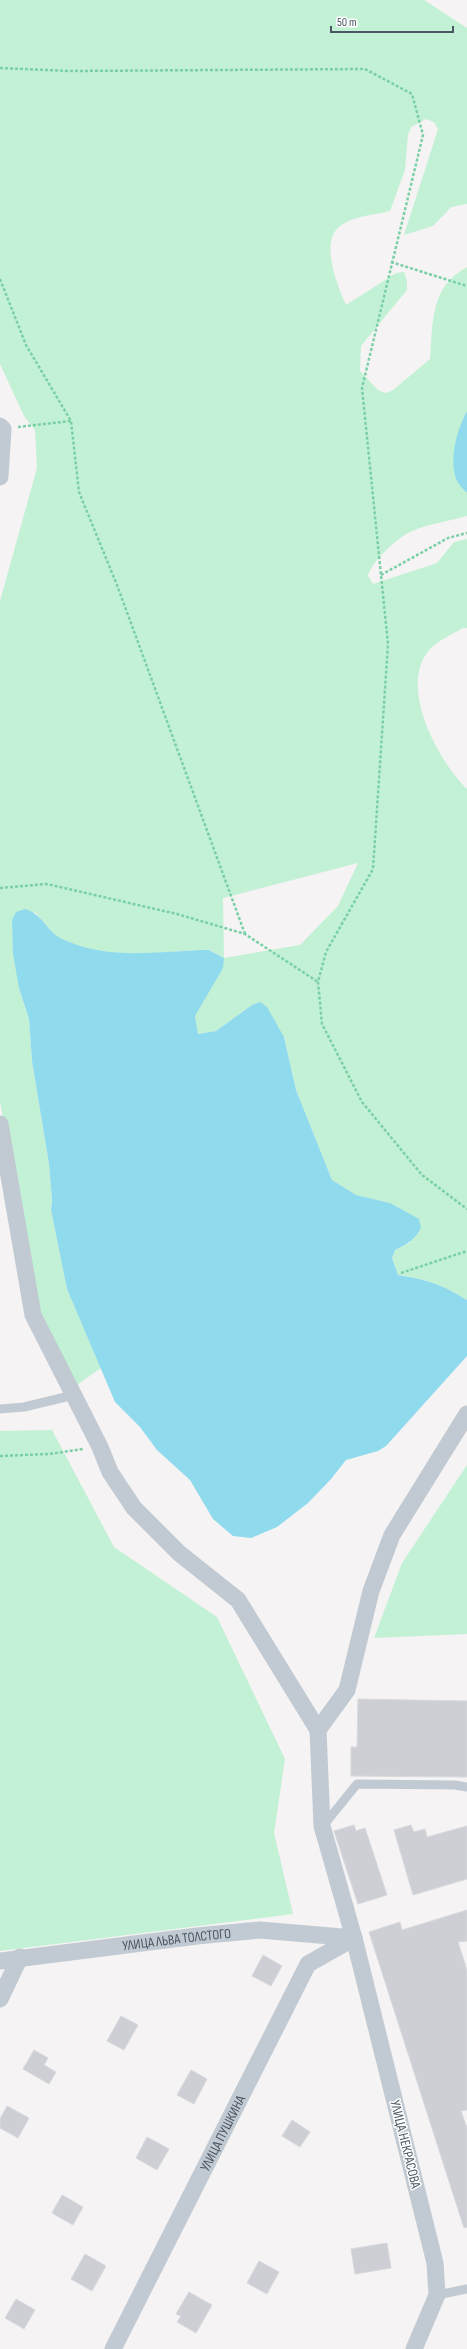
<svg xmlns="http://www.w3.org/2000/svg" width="467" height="2349" viewBox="0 0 467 2349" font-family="'Sofia Sans Condensed',sans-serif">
<rect width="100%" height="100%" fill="#f5f3f3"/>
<!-- green -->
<g fill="#c3f1d5" fill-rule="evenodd">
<path d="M 0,0 L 424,0 L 467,28 L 467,204 L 451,207 L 433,226 L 404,235 L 438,129 L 434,122 L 426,119 L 411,127 L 408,135 L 405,170 L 390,211 C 374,215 353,216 340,226 C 319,242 338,287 346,305 L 396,273 L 404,272 L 407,281 L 407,290 L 361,346 L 360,371 L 378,390 L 386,393 L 393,390 L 430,359 C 433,322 430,287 467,267 L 467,411 L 463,419 L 457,481 L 467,493 L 467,516 C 449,521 427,524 410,532 C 396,539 372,561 368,576 L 373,584 L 437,563 L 454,542 L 467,539 L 467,628 L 463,628 C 453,634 439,640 431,648 C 396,684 438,761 467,789 L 467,1300 C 443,1285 426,1279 398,1275 L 392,1258 L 395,1250 L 411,1242 L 390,1203 L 356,1195 L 332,1180 L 296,1090 L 284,1037 L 252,1005 L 216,1031 L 198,1034 L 195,1016 L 222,968 L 224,958 L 210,950 L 201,950 C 156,952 100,963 59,938 C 50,932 41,919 34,911 L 19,988 L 29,1019 L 32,1061 L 49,1164 L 52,1200 L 51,1210 L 67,1289 L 101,1368 L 67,1392 L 31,1295 L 0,1101 L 0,601 L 37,468 L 35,430 L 24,416 L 0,364 ZM 358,863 L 338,906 L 300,945 L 224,958 L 223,898 Z"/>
<path d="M 52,1430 L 114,1547 L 217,1617 L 285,1759 L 274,1833 L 293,1914 L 0,1951 L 0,1431 Z"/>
<path d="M 467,1465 L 467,1634 L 374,1638 L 402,1563 Z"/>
</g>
<!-- water -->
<g fill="#90daee">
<path d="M 467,411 L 467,493 C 464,490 459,485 457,481 C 448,461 457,429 467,411 Z"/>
<path d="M 25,909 C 42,913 47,932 62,939 C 107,960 153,952 201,950 L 209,950 L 224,958 L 223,968 L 195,1016 L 198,1034 L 216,1031 L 252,1005 L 260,1002 L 267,1007 L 284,1037 L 296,1090 L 332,1180 L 356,1195 L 390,1203 L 419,1219 L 421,1228 C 414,1240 408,1244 395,1250 L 392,1258 L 398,1275 C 428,1280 441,1284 467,1300 L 467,1356 L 386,1446 L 378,1451 L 346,1460 L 331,1479 L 308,1503 L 277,1527 L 251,1538 L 233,1536 L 213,1519 L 190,1480 L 157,1450 L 140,1427 L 115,1402 L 67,1289 L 51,1210 L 52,1200 L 49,1164 L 32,1061 L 29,1019 L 19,988 L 13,954 L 12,920 L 16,912 Z"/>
</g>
<!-- building -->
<g fill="#cdcfd5" stroke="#d7d9de">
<path d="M 358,1699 L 467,1701 L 467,1777 L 351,1776 L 351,1747 L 357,1747 Z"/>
<path d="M 354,1825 L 356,1831 L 365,1828 L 387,1895 L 358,1904 L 334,1831 Z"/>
<path d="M 411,1825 L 414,1832 L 425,1829 L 427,1837 L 467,1826 L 467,1879 L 413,1895 L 394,1830 Z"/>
<path d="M 467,1910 L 467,1941 L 458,1942 L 467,1970 L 467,2110 L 461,2111 L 467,2128 L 467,2227 L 464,2228 L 369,1932 L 400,1922 L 402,1930 Z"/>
<path d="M 263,1955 L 282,1966 L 271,1986 L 252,1976 Z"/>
<path d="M 121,2016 L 138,2025 L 124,2050 L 107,2041 Z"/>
<path d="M 34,2050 L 48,2058 L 44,2065 L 56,2072 L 49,2084 L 23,2069 Z"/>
<path d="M 191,2070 L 207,2079 L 194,2104 L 177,2095 Z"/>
<path d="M 7,2106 L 29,2118 L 18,2138 L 0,2128 L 0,2119 Z"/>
<path d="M 292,2120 L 310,2132 L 300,2147 L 282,2136 Z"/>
<path d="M 147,2137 L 169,2149 L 157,2170 L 136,2158 Z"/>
<path d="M 62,2195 L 83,2207 L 73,2225 L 52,2213 Z"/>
<path d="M 387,2243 L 391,2268 L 355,2274 L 351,2249 Z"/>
<path d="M 85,2254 L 106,2266 L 92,2291 L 71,2279 Z"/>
<path d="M 259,2261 L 279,2272 L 267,2294 L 247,2283 Z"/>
<path d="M 189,2292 L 212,2305 L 196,2333 L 177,2322 L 181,2316 L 176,2314 Z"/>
<path d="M 16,2299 L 35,2310 L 24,2329 L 5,2318 Z"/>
</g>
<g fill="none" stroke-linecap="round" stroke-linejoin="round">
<!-- path -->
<g stroke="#7ad0a6" stroke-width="2.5" stroke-dasharray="3 2" stroke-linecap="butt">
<path d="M 0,68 L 70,71 L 365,69 L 412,94 L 423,135 L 362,388 L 388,644 L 373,869 L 326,952 L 318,982 L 322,1024 L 362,1102 L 422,1175 L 467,1209"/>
<path d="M 391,262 L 467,286"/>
<path d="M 0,279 L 26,345 L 71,421 L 79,492 L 117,585 L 245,934"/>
<path d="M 18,427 L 71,421"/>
<path d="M 381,575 L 448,538 L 467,533"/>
<path d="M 0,888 L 47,884 L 177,914 L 245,934 L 318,982"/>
<path d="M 401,1273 L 467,1251"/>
<path d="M 0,1456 L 49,1454 L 83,1449"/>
</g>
<!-- service -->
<g stroke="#c1cad2" stroke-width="9">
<path d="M 0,1409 L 24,1407 L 74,1395"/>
<path d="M 323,1826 L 357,1784 L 455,1785 L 467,1787"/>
<path d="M 437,2295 L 467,2289"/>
</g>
<!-- minor -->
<g stroke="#c1cad2" stroke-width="17">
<path d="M 0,426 L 3,429 L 0,477"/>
<path d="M 0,1124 L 33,1315 L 100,1447 L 110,1472 L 134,1508 L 179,1553 L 238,1600 L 318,1730"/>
<path id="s1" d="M 0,1961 L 197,1936 L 260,1930 L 354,1938"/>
<path d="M 0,1999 L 20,1957"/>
<path id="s2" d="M 113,2349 L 308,1964 L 354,1938"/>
<path d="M 414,2349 L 437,2295 L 435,2263 L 354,1938 L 322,1826 L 318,1730 L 347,1690 L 371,1591 L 392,1535 L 467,1414"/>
</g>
</g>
<g text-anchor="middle" stroke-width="3" stroke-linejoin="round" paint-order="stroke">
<!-- street labels -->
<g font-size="14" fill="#4a5661" stroke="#fff">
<text dy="5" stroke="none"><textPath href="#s1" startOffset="178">УЛИЦА ЛЬВА ТОЛСТОГО</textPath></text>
<text dy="5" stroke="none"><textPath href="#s2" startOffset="242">УЛИЦА ПУШКИНА</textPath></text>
<text transform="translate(406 2144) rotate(76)" y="5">УЛИЦА НЕКРАСОВА</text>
</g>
</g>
<!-- scale -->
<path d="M331 26v6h122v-6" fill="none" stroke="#4a5661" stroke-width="2"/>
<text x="337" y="26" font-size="12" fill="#4a5661" stroke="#ffffff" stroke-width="3" paint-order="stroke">50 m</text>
</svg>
